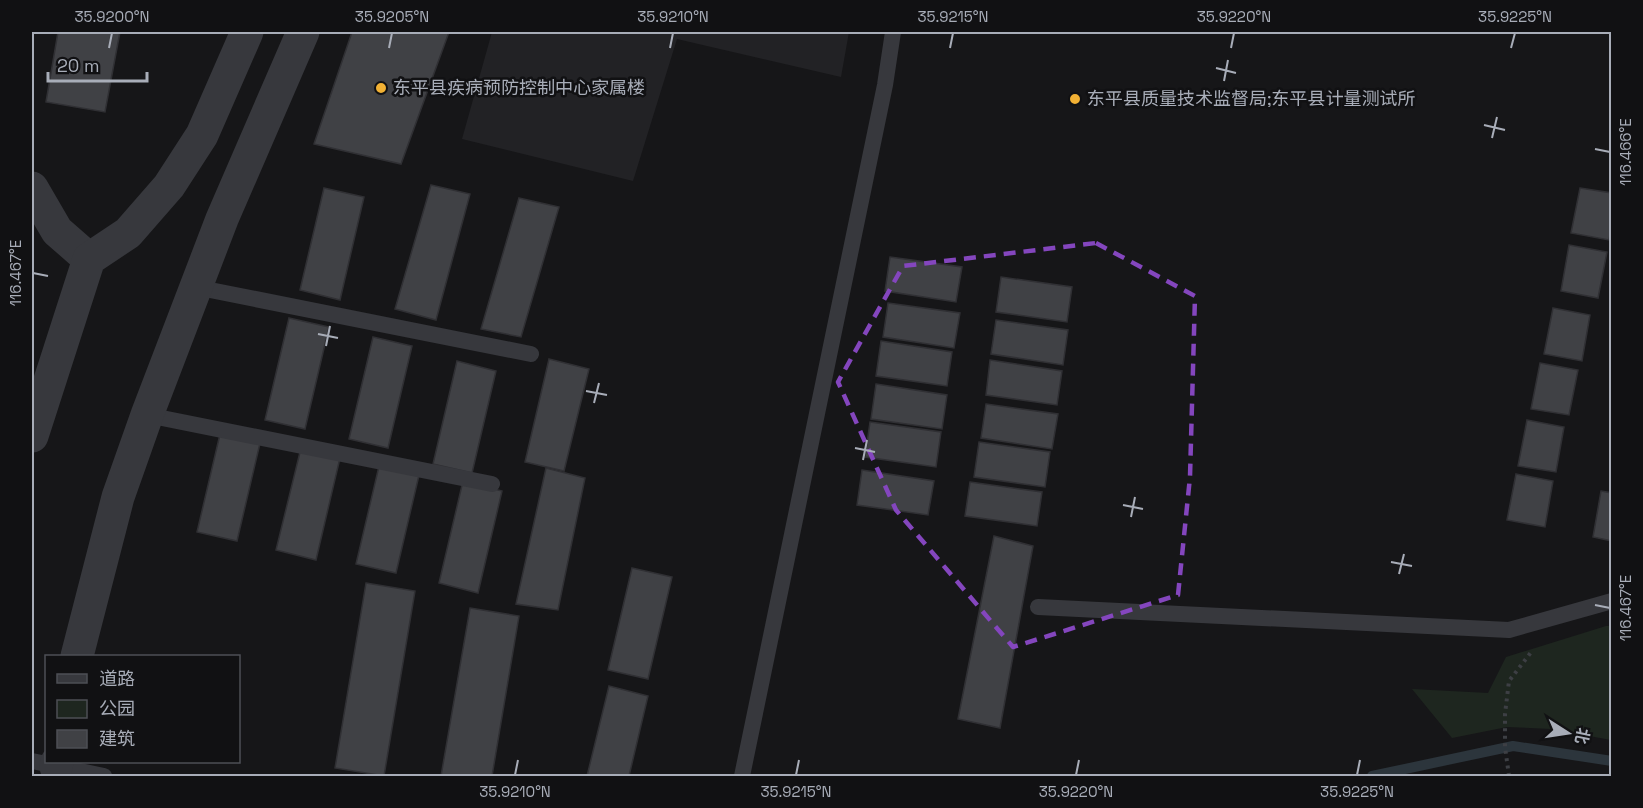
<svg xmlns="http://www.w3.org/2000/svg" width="1643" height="808" viewBox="0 0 1643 808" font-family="'Space Grotesk','Noto Sans SC',sans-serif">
<rect width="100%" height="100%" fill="#161618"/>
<!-- built -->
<path fill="#222225" d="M 492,32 L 849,32 L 841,77 L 677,39 L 633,181 L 462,139 Z"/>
<!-- green -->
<path fill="#1e261f" d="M 1606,626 L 1612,626 L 1611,740 L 1551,729 L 1507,727 L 1452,738 L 1412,689 L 1488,693 L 1506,657 Z"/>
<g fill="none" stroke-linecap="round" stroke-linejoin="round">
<!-- stream -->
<path stroke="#2c353c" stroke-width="10" d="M 1372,776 L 1513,746 L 1612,761"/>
</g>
<!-- building -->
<g fill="#404145" stroke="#303034" stroke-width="1.5">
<path d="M 58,32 L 120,32 L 105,112 L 46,102 Z"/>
<path d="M 352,32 L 449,32 L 401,164 L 314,144 Z"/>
<path d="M 431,185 L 470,194 L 436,320 L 395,309 Z"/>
<path d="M 324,188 L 364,197 L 340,300 L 300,290 Z"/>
<path d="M 1580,188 L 1612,193 L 1612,227 L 1609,240 L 1571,233 Z"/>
<path d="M 519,198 L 559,207 L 521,337 L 481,329 Z"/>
<path d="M 1569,245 L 1607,252 L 1598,298 L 1561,291 Z"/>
<path d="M 890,257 L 962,267 L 956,302 L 885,291 Z"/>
<path d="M 1001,277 L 1072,287 L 1067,322 L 996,312 Z"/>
<path d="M 888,303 L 960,313 L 954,348 L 883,337 Z"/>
<path d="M 1553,308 L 1590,315 L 1582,361 L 1544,354 Z"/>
<path d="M 289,318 L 329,327 L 305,429 L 265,420 Z"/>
<path d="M 996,320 L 1068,330 L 1063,365 L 991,354 Z"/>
<path d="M 373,337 L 412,346 L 388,448 L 349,439 Z"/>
<path d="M 881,341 L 952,352 L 947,386 L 876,376 Z"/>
<path d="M 549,359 L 589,369 L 564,471 L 525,462 Z"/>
<path d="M 990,360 L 1062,371 L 1057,405 L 986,395 Z"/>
<path d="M 457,361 L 496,371 L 472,473 L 433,464 Z"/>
<path d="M 1540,363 L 1578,370 L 1569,415 L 1531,409 Z"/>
<path d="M 876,384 L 947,395 L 942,429 L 871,419 Z"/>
<path d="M 986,404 L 1058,414 L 1052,449 L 981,438 Z"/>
<path d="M 1527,420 L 1564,427 L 1556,472 L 1518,466 Z"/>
<path d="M 870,422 L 941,432 L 936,467 L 865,457 Z"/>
<path d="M 221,430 L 261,439 L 237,541 L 197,532 Z"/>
<path d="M 979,442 L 1050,452 L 1045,487 L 974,477 Z"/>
<path d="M 301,448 L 340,458 L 316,560 L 276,550 Z"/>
<path d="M 380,462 L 420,471 L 396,573 L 356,564 Z"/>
<path d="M 546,468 L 585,478 L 558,610 L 516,604 Z"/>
<path d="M 862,470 L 934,481 L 928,515 L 857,505 Z"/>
<path d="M 1516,474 L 1553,481 L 1545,527 L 1507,520 Z"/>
<path d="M 463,481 L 502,491 L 478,593 L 439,583 Z"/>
<path d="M 970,482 L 1042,492 L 1037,526 L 965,516 Z"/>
<path d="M 1601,491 L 1612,493 L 1612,541 L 1593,537 Z"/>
<path d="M 994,536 L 1033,546 L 1000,728 L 958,719 Z"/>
<path d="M 632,568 L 672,577 L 648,679 L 608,670 Z"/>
<path d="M 366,583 L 415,591 L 384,776 L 335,768 Z"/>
<path d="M 470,608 L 519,616 L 492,776 L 441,776 Z"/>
<path d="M 609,686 L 648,696 L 629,776 L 587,776 Z"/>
</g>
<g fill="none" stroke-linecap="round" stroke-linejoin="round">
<!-- path -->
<path stroke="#3d3f44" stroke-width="4" stroke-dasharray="3 4.5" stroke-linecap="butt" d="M 1509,776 L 1505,747 L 1505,714 L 1509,681 L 1532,651"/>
<!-- lane -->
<g stroke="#37383d" stroke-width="16">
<path d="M 195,287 L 531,354"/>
<path d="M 147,415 L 492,484"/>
<path d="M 1038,607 L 1509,630 L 1612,601"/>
<path d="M 32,761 L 104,776"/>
<path d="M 742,776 L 885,85 L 893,32"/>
</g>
<!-- street -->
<g stroke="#37383d" stroke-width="33">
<path d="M 32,188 L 57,231 L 89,259"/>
<path d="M 32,436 L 89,259 L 128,233 L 169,186 L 202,135 L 247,32"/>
<path d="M 77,656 L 118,497 L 147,415 L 222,219 L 303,32"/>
<path d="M 56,767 L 57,762"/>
</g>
</g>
<!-- marked area -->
<path fill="none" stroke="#8446be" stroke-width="4.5" stroke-dasharray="12 8" stroke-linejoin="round" d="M 1096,243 L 1195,296 L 1190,477 L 1178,595 L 1013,647 L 896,510 L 838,382 L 903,266 Z"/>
<!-- ticks -->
<path fill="none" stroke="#a8adb8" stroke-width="2" d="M 109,48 L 112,33M 389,48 L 392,33M 670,48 L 673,33M 950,48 L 953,33M 1231,48 L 1234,33M 1511,48 L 1515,33M 1216,68 L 1236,73M 1224,81 L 1228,60M 1484,125 L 1505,130M 1492,138 L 1497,117M 1595,149 L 1610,152M 33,273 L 48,276M 318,334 L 338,338M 326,346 L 330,326M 586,391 L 607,395M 594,403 L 599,383M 855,448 L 875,452M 863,460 L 867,440M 1123,505 L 1143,509M 1131,517 L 1135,497M 1391,562 L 1412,566M 1399,574 L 1404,554M 1595,605 L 1610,608M 515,775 L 518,760M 796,775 L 799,760M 1076,775 L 1079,760M 1357,775 L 1360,760"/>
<!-- markers -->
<g fill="#f2b134" stroke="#111113" stroke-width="2">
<circle cx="381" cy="88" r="6"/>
<circle cx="1075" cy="99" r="6"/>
</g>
<g text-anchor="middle" stroke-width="5" stroke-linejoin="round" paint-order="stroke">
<!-- poi labels -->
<g font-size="18" fill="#a8adb8" stroke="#111113" text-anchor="start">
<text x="393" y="94">东平县疾病预防控制中心家属楼</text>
<text x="1087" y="105">东平县质量技术监督局;东平县计量测试所</text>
</g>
</g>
<!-- border -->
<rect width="1643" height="808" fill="none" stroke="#111113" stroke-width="66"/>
<!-- legend -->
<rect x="45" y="655" width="195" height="108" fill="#111113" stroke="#4d4f55" stroke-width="1.5"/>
<rect x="57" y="674" width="30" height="9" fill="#37383d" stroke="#4d4f55" stroke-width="1.5"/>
<text x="99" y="685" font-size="18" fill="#a8adb8">道路</text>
<rect x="57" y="700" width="30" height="18" fill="#1e261f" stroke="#4d4f55" stroke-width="1.5"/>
<text x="99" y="715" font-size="18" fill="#a8adb8">公园</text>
<rect x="57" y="730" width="30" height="18" fill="#404145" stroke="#4d4f55" stroke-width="1.5"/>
<text x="99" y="745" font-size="18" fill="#a8adb8">建筑</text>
<!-- north arrow -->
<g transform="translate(1568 733) rotate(102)" stroke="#111113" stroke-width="4.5" paint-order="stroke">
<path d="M0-4.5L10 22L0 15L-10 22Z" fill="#a8adb8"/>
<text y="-9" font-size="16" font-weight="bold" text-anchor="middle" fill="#a8adb8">北</text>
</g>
<!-- scale -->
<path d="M48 72v9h99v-9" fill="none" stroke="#a8adb8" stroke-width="3"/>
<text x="57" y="72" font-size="18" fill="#a8adb8" stroke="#111113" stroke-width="4.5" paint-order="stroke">20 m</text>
<rect x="33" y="33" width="1577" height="742" fill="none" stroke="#a8adb8" stroke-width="2"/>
<g font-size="15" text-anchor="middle" fill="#a8adb8">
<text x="112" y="22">35.9200°N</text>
<text x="392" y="22">35.9205°N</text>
<text x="673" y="22">35.9210°N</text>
<text x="953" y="22">35.9215°N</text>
<text x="1234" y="22">35.9220°N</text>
<text x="1515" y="22">35.9225°N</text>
<text transform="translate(1626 152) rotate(-90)" y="5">116.466°E</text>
<text transform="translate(16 273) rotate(-90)" y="5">116.467°E</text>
<text transform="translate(1626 608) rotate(-90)" y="5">116.467°E</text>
<text x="515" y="797">35.9210°N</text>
<text x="796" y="797">35.9215°N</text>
<text x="1076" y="797">35.9220°N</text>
<text x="1357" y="797">35.9225°N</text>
</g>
</svg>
